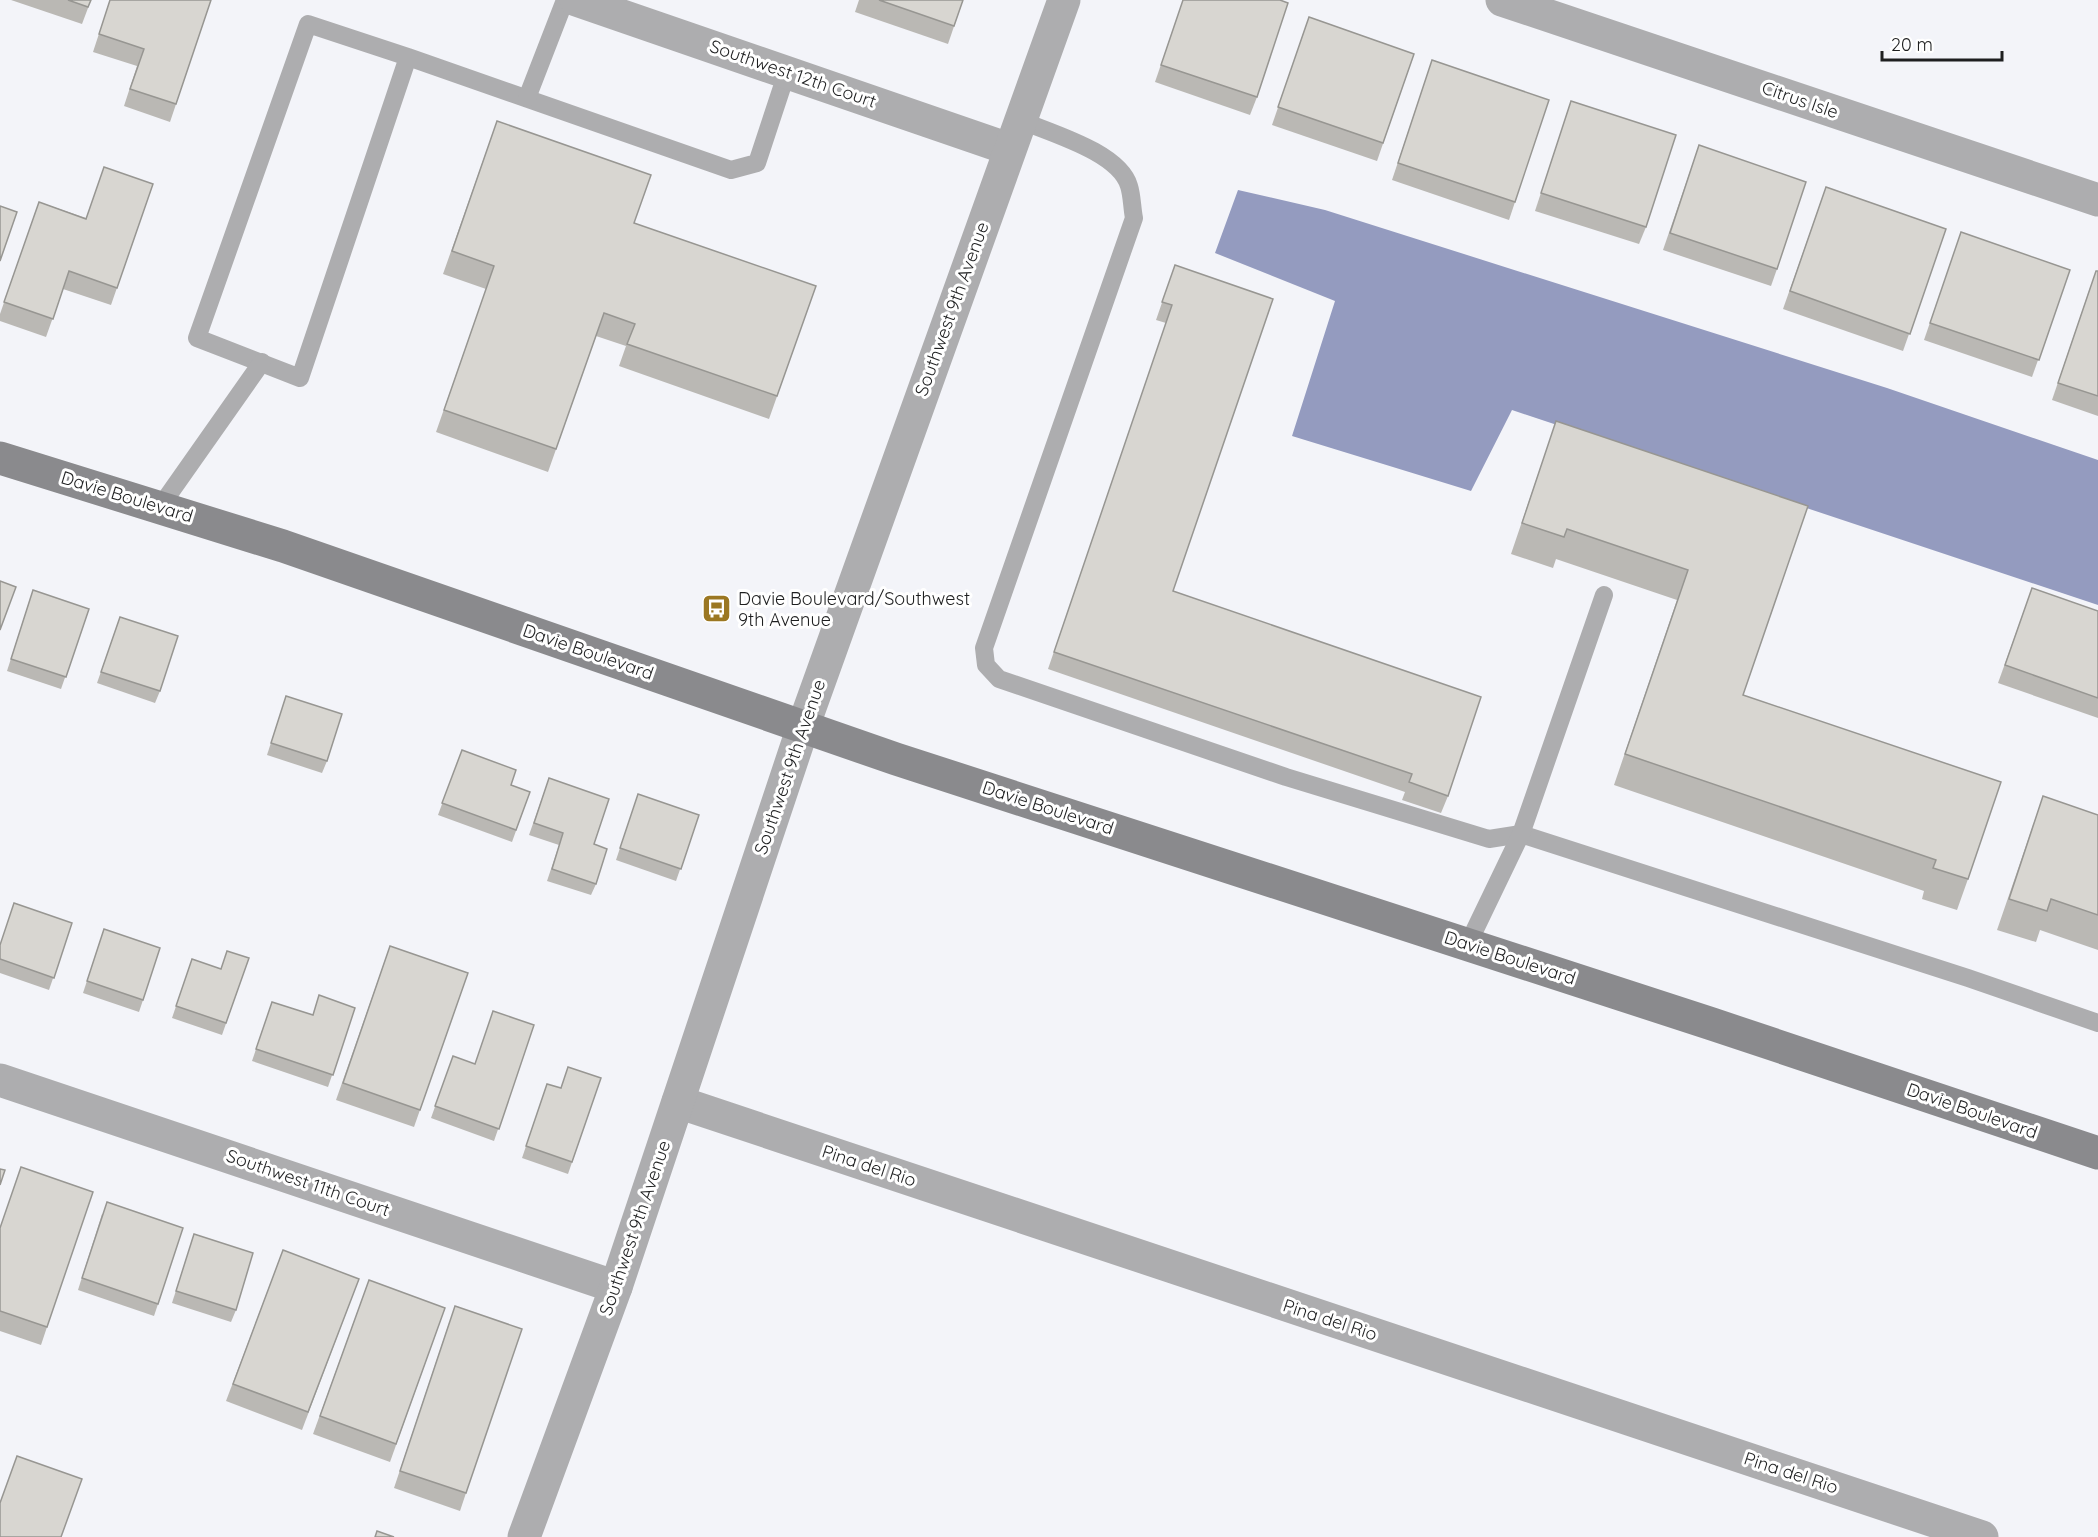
<svg xmlns="http://www.w3.org/2000/svg" width="2098" height="1537" viewBox="0 0 2098 1537" font-family="Quicksand,sans-serif">
<rect width="100%" height="100%" fill="#f3f4f9"/>
<!-- water -->
<path fill="#949bbf" d="M 1238,190 L 1325,210 L 1887,388 L 2098,460 L 2098,605 L 1512,410 L 1471,491 L 1292,436 L 1335,301 L 1215,253 Z"/>
<g fill="none" stroke-linecap="round" stroke-linejoin="round">
<!-- lane -->
<g stroke="#adadaf" stroke-width="18">
<path d="M 408,57 L 308,24 L 197,338 L 300,378 L 408,57 L 731,170 L 757,163 L 787,72"/>
<path d="M 527,98 L 565,0"/>
<path d="M 1020,120 C 1050,133 1119,152 1129,186 C 1132,195 1132,208 1134,218 L 984,648 L 986,665 L 999,679 L 1286,777 L 1489,839 L 1521,834 L 1968,978 L 2098,1023"/>
<path d="M 160,507 L 262,362"/>
<path d="M 1468,944 L 1521,834 L 1604,595"/>
</g>
<!-- street -->
<g stroke="#adadaf" stroke-width="33">
<path d="M 576,0 L 1009,149"/>
<path d="M 1502,0 L 2098,200"/>
<path d="M 0,1080 L 616,1287"/>
<path d="M 678,1102 L 1982,1537"/>
<path d="M 524,1537 L 616,1287 L 803,727 L 1064,0"/>
</g>
<!-- secondary -->
<path stroke="#8a8a8d" stroke-width="33" d="M 0,458 L 283,546 L 896,759 L 1712,1024 L 2098,1153"/>
</g>
<!-- wall -->
<g fill="#bab8b4">
<path d="M 11,0 L 91,0 L 82,24 Z"/>
<path d="M 110,0 L 211,0 L 170,122 L 124,106 L 137,66 L 93,52 Z"/>
<path d="M 859,0 L 963,0 L 948,44 L 855,12 Z"/>
<path d="M 1183,0 L 1257,97 L 1250,115 L 1155,82 Z"/>
<path d="M 1309,17 L 1414,54 L 1377,161 L 1272,125 Z"/>
<path d="M 1432,60 L 1515,202 L 1509,220 L 1392,180 Z"/>
<path d="M 1571,101 L 1646,227 L 1639,244 L 1535,211 Z"/>
<path d="M 497,121 L 634,223 L 816,286 L 769,419 L 619,366 L 626,346 L 596,336 L 548,472 L 436,432 L 486,289 L 443,274 Z"/>
<path d="M 1699,145 L 1777,269 L 1771,286 L 1663,250 Z"/>
<path d="M 153,184 L 111,305 L 63,289 L 46,337 L 0,321 L 0,314 L 39,202 L 86,218 Z"/>
<path d="M 1826,187 L 1946,229 L 1903,351 L 1783,309 Z"/>
<path d="M 1961,232 L 2070,270 L 2032,377 L 1924,340 Z"/>
<path d="M 1175,265 L 1173,591 L 1448,796 L 1441,813 L 1402,800 L 1405,792 L 1048,669 L 1166,323 L 1156,320 Z"/>
<path d="M 2098,271 L 2098,416 L 2052,400 L 2090,288 Z"/>
<path d="M 1556,421 L 1808,506 L 1743,695 L 1968,879 L 1957,910 L 1922,899 L 1924,891 L 1614,785 L 1677,600 L 1556,559 L 1553,568 L 1511,554 Z"/>
<path d="M 2032,588 L 2098,611 L 2098,718 L 1998,683 Z"/>
<path d="M 29,602 L 89,609 L 61,689 L 7,671 Z"/>
<path d="M 120,617 L 160,691 L 155,703 L 97,683 Z"/>
<path d="M 286,696 L 327,761 L 322,773 L 267,755 Z"/>
<path d="M 462,750 L 511,785 L 530,792 L 512,842 L 438,815 Z"/>
<path d="M 549,778 L 594,844 L 596,884 L 591,895 L 547,881 L 559,845 L 529,835 Z"/>
<path d="M 638,794 L 699,815 L 676,881 L 616,860 Z"/>
<path d="M 2043,796 L 2098,815 L 2098,950 L 2040,930 L 2036,942 L 1997,930 Z"/>
<path d="M 72,923 L 49,990 L 0,973 L 0,944 Z"/>
<path d="M 100,941 L 143,1000 L 139,1012 L 83,993 Z"/>
<path d="M 390,946 L 468,973 L 414,1127 L 336,1100 Z"/>
<path d="M 249,958 L 222,1035 L 172,1018 L 192,959 L 221,969 Z"/>
<path d="M 272,1002 L 313,1015 L 355,1008 L 328,1087 L 252,1061 Z"/>
<path d="M 534,1025 L 494,1141 L 431,1118 L 453,1056 L 475,1064 Z"/>
<path d="M 601,1078 L 568,1174 L 522,1158 L 547,1084 L 561,1088 Z"/>
<path d="M 102,1214 L 158,1304 L 154,1316 L 78,1290 Z"/>
<path d="M 0,1227 L 47,1327 L 41,1345 L 0,1331 Z"/>
<path d="M 194,1234 L 236,1310 L 231,1322 L 172,1303 Z"/>
<path d="M 283,1250 L 359,1279 L 302,1430 L 226,1401 Z"/>
<path d="M 369,1280 L 445,1308 L 390,1462 L 313,1434 Z"/>
<path d="M 449,1323 L 466,1493 L 460,1511 L 394,1488 Z"/>
</g>
<!-- building -->
<g fill="#d8d6d1" stroke="#979692" stroke-width="1.5">
<path d="M 68,0 L 91,0 L 88,7 Z"/>
<path d="M 110,0 L 211,0 L 176,104 L 130,89 L 144,49 L 99,34 Z"/>
<path d="M 879,0 L 963,0 L 954,26 Z"/>
<path d="M 1183,0 L 1280,0 L 1288,3 L 1257,97 L 1161,65 Z"/>
<path d="M 1309,17 L 1414,54 L 1383,143 L 1278,107 Z"/>
<path d="M 1432,60 L 1549,100 L 1515,202 L 1398,163 Z"/>
<path d="M 1571,101 L 1676,135 L 1646,227 L 1541,193 Z"/>
<path d="M 497,121 L 651,175 L 634,223 L 816,286 L 777,396 L 627,344 L 635,324 L 604,313 L 556,449 L 444,410 L 494,266 L 452,251 Z"/>
<path d="M 1699,145 L 1806,182 L 1777,269 L 1670,233 Z"/>
<path d="M 104,167 L 153,184 L 117,288 L 69,271 L 53,319 L 4,302 L 39,202 L 86,219 Z"/>
<path d="M 1826,187 L 1946,229 L 1910,334 L 1790,291 Z"/>
<path d="M 0,206 L 17,212 L 0,261 Z"/>
<path d="M 1961,232 L 2070,270 L 2039,360 L 1930,323 Z"/>
<path d="M 1175,265 L 1273,299 L 1173,591 L 1481,697 L 1448,796 L 1409,782 L 1412,774 L 1054,652 L 1172,305 L 1162,302 Z"/>
<path d="M 2096,271 L 2098,271 L 2098,396 L 2058,383 Z"/>
<path d="M 1556,421 L 1808,506 L 1743,695 L 2001,782 L 1968,879 L 1933,868 L 1936,860 L 1625,754 L 1688,570 L 1567,529 L 1564,537 L 1522,523 Z"/>
<path d="M 0,581 L 16,587 L 0,630 Z"/>
<path d="M 2032,588 L 2098,611 L 2098,698 L 2005,665 Z"/>
<path d="M 33,590 L 89,609 L 66,677 L 11,659 Z"/>
<path d="M 120,617 L 178,636 L 160,691 L 101,672 Z"/>
<path d="M 286,696 L 342,714 L 327,761 L 271,743 Z"/>
<path d="M 462,750 L 516,770 L 511,785 L 530,792 L 516,830 L 442,803 Z"/>
<path d="M 549,778 L 609,799 L 594,844 L 607,849 L 596,884 L 552,869 L 563,833 L 534,823 Z"/>
<path d="M 638,794 L 699,815 L 681,869 L 620,848 Z"/>
<path d="M 2043,796 L 2098,815 L 2098,915 L 2051,899 L 2047,911 L 2009,899 Z"/>
<path d="M 14,903 L 72,923 L 54,978 L 0,959 L 0,945 Z"/>
<path d="M 104,929 L 160,948 L 143,1000 L 87,981 Z"/>
<path d="M 390,946 L 468,973 L 420,1110 L 343,1083 Z"/>
<path d="M 227,951 L 249,958 L 226,1023 L 176,1006 L 192,959 L 221,969 Z"/>
<path d="M 319,995 L 355,1008 L 333,1075 L 256,1049 L 272,1002 L 313,1015 Z"/>
<path d="M 493,1011 L 534,1025 L 499,1129 L 435,1106 L 453,1056 L 475,1064 Z"/>
<path d="M 568,1067 L 601,1078 L 572,1162 L 526,1146 L 547,1084 L 561,1088 Z"/>
<path d="M 21,1167 L 93,1192 L 47,1327 L 0,1311 L 0,1228 Z"/>
<path d="M 0,1169 L 5,1170 L 0,1185 Z"/>
<path d="M 107,1202 L 183,1228 L 158,1304 L 82,1278 Z"/>
<path d="M 194,1234 L 253,1253 L 236,1310 L 176,1291 Z"/>
<path d="M 283,1250 L 359,1279 L 308,1412 L 233,1384 Z"/>
<path d="M 369,1280 L 445,1308 L 396,1444 L 320,1416 Z"/>
<path d="M 455,1306 L 522,1329 L 466,1493 L 400,1471 Z"/>
<path d="M 17,1456 L 82,1479 L 61,1537 L 0,1537 L 0,1503 Z"/>
<path d="M 377,1531 L 394,1537 L 375,1537 Z"/>
</g>
<!-- icons -->
<defs>
<symbol id="bus-square" viewBox="-11 -11 22 22"><rect x="-9" y="-9" width="18" height="18" rx="4" fill="#9b7722" stroke="#fff"/><path d="M-5-6H5V4H4V6H2V4H-2V6H-4V4H-5ZM-3.5-4V0h7V-4ZM-3.5 1.2v1.5H-2V1.2ZM2 1.2v1.5H3.5V1.2Z" fill="#fff"/></symbol>
</defs>
<g fill-rule="evenodd">
<use href="#bus-square" x="700" y="592" width="33" height="33"/>
</g>
<g text-anchor="middle" stroke-width="6" stroke-linejoin="round" paint-order="stroke">
<!-- street labels -->
<g font-size="18" fill="#1e1f20" stroke="#fff">
<text transform="translate(793 74) rotate(19)" y="6">Southwest 12th Court</text>
<text transform="translate(1800 100) rotate(19)" y="6">Citrus Isle</text>
<text transform="translate(952 309) rotate(-70)" y="6">Southwest 9th Avenue</text>
<text transform="translate(127 497) rotate(17)" y="6">Davie Boulevard</text>
<text transform="translate(588 652) rotate(19)" y="6">Davie Boulevard</text>
<text transform="translate(790 767) rotate(-71)" y="6">Southwest 9th Avenue</text>
<text transform="translate(1048 808) rotate(18)" y="6">Davie Boulevard</text>
<text transform="translate(1510 958) rotate(18)" y="6">Davie Boulevard</text>
<text transform="translate(1972 1111) rotate(19)" y="6">Davie Boulevard</text>
<text transform="translate(869 1166) rotate(18)" y="6">Pina del Rio</text>
<text transform="translate(308 1183) rotate(19)" y="6">Southwest 11th Court</text>
<text transform="translate(635 1228) rotate(-71)" y="6">Southwest 9th Avenue</text>
<text transform="translate(1330 1320) rotate(18)" y="6">Pina del Rio</text>
<text transform="translate(1791 1473) rotate(18)" y="6">Pina del Rio</text>
</g>
<!-- poi labels -->
<g font-size="18" fill="#1e1f20" stroke="#fff" text-anchor="start">
<text x="738" y="605">Davie Boulevard/Southwest<tspan x="738" dy="21">9th Avenue</tspan></text>
</g>
</g>
<!-- scale -->
<path d="M1882 51v9h120v-9" fill="none" stroke="#1e1f20" stroke-width="3"/>
<text x="1891" y="51" font-size="18" fill="#1e1f20" stroke="#ffffff" stroke-width="4.5" paint-order="stroke">20 m</text>
</svg>
